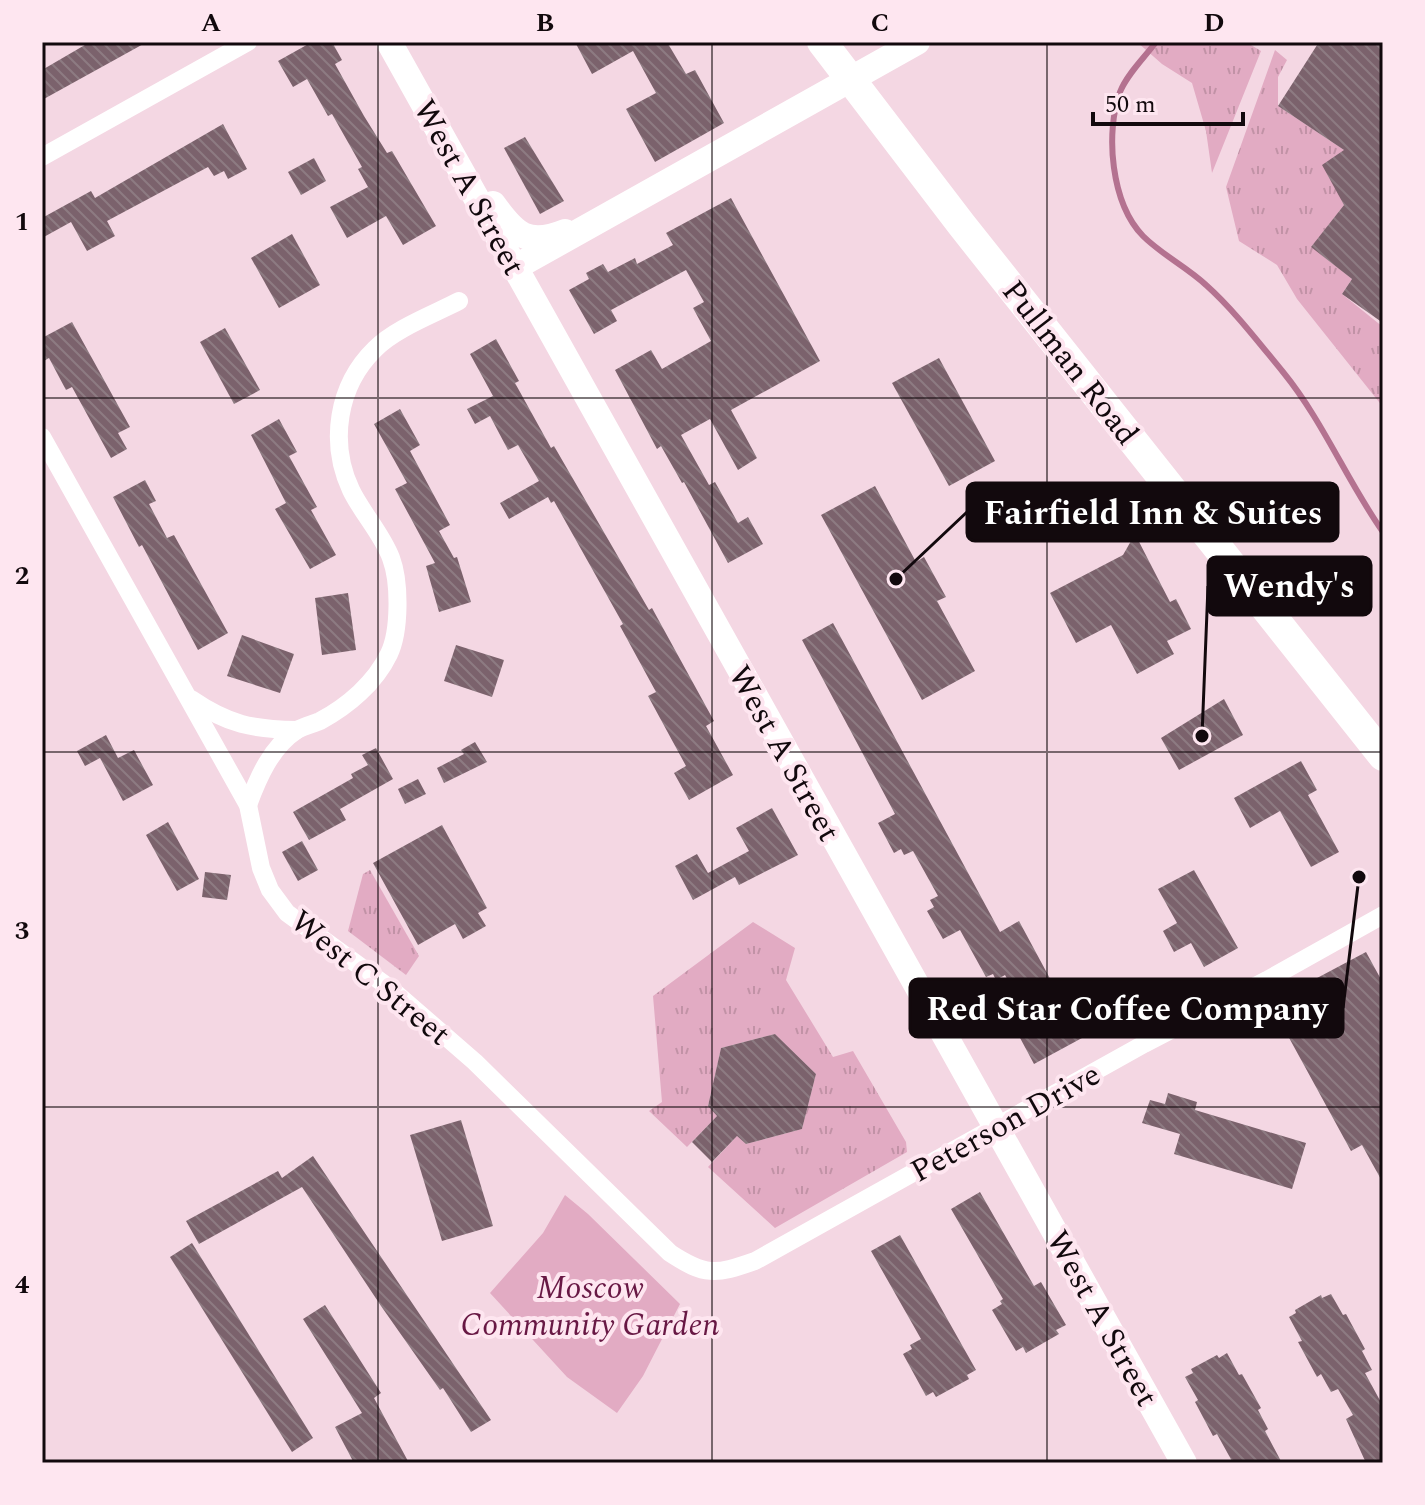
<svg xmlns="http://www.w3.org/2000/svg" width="1425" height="1505" viewBox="0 0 1425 1505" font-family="Spectral,serif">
<defs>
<pattern id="grass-tufts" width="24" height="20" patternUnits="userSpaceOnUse" patternTransform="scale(2)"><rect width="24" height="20" fill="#e2abc3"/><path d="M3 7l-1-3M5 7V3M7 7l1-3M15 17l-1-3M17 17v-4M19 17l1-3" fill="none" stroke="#c192a6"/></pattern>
<pattern id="building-back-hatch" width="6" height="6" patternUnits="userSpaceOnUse" patternTransform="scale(2)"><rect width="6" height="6" fill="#7b626c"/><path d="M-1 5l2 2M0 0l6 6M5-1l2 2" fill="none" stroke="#8d7b82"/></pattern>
</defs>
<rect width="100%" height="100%" fill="#f4d7e3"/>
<!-- grass -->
<g fill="url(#grass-tufts)">
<path d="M 1137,42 L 1246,42 L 1261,51 L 1212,173 L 1206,131 L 1192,83 L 1162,64 Z"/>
<path d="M 1275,50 L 1287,60 L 1278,77 L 1278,106 L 1344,150 L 1344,205 L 1312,247 L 1352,279 L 1342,294 L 1383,327 L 1383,407 L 1297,299 L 1277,265 L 1239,241 L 1226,187 Z"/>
<path d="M 370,870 L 419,956 L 406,975 L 348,931 L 363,874 Z"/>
<path d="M 753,922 L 795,948 L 786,980 L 833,1057 L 853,1051 L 906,1142 L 907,1152 L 775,1228 L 708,1167 L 737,1136 L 746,1144 L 802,1129 L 816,1074 L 775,1034 L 721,1048 L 708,1106 L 717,1116 L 687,1147 L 649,1111 L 662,1102 L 653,996 Z"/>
</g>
<!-- garden -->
<path fill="#e2abc3" d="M 565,1195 L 588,1214 L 680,1304 L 643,1376 L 617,1413 L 567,1377 L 490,1293 L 543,1233 Z"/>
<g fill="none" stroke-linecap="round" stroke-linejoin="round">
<!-- stream -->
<path stroke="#b47290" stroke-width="6" d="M 1156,42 C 1145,57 1127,74 1120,92 C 1105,133 1111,203 1143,236 C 1162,255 1187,267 1206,285 C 1234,310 1259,343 1283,372 C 1323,421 1347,481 1383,532"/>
</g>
<!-- building -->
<g fill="url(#building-back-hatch)">
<path d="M 90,42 L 147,42 L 42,100 L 42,70 Z"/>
<path d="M 312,42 L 332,42 L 342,60 L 335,64 L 364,116 L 387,153 L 392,151 L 436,226 L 403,245 L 386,216 L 347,238 L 330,207 L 368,187 L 358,169 L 362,167 L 332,114 L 328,116 L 307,79 L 293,87 L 278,61 Z"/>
<path d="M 575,42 L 667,42 L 686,74 L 695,70 L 724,123 L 655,162 L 626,109 L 656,93 L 633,51 L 592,74 Z"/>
<path d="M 1319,42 L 1383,42 L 1383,323 L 1342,294 L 1352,279 L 1311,247 L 1344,205 L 1322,165 L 1344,150 L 1278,106 Z"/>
<path d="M 223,124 L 247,169 L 228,179 L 224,171 L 214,176 L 208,167 L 107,221 L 115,236 L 87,251 L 71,222 L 42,238 L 42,218 L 91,191 L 95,198 Z"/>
<path d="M 525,137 L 564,201 L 540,214 L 504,148 Z"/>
<path d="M 314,158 L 326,181 L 301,195 L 288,172 Z"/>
<path d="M 731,198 L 820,361 L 731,410 L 757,458 L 738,470 L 710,419 L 681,435 L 709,485 L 715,482 L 738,523 L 748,517 L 763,544 L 728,563 L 684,482 L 682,483 L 661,446 L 657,449 L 615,370 L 651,350 L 662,369 L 711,341 L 693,308 L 704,302 L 686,270 L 611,310 L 617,321 L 594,334 L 569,290 L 589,279 L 586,273 L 603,264 L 608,272 L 635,258 L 637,264 L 673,245 L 666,233 Z"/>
<path d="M 292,234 L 320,285 L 279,308 L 251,258 Z"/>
<path d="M 72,322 L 130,427 L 118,433 L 127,449 L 111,458 L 72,387 L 66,390 L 49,358 L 42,362 L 42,338 Z"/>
<path d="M 225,328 L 260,390 L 234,404 L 200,342 Z"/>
<path d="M 496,339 L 519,381 L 515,383 L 551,448 L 554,446 L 649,610 L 652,608 L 714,721 L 706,726 L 733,775 L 689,800 L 674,773 L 686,766 L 648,696 L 656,692 L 620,626 L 623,624 L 554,501 L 551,503 L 548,497 L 509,519 L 500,503 L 539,481 L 518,445 L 508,450 L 490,416 L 475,424 L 467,409 L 493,396 L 470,354 Z"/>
<path d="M 939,358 L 995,461 L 949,486 L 892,383 Z"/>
<path d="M 400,409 L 420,445 L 410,451 L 450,525 L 439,531 L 454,558 L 457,557 L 471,602 L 439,612 L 426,566 L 435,563 L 395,489 L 407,483 L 374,424 Z"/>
<path d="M 279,419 L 297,452 L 289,456 L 317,507 L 311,510 L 336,555 L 310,569 L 275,509 L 286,503 L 251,435 Z"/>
<path d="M 145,480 L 156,501 L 149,504 L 167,538 L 174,535 L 228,633 L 198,650 L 142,545 L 139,547 L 113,497 Z"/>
<path d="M 875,486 L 916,562 L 924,557 L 946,597 L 937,601 L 975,671 L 922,700 L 821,515 Z"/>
<path d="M 1135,534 L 1170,602 L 1176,599 L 1191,629 L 1167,641 L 1174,654 L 1137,674 L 1111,625 L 1076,643 L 1050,593 L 1123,555 Z"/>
<path d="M 348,593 L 356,650 L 322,655 L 315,598 Z"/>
<path d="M 833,623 L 1000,932 L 1019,921 L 1082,1038 L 1034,1064 L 1019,1036 L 1026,1032 L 1022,1025 L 1030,1021 L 1005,975 L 996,980 L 993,974 L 986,977 L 960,930 L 943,939 L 927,911 L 934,907 L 930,900 L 938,896 L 913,851 L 904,855 L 901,849 L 894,853 L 878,823 L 895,814 L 802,640 Z"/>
<path d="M 242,635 L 294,654 L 280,693 L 227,676 Z"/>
<path d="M 456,645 L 504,660 L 492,697 L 444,681 Z"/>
<path d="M 1224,699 L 1243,735 L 1179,770 L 1161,738 Z"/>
<path d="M 106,735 L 118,758 L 134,750 L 153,785 L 123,801 L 100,758 L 85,766 L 77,751 Z"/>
<path d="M 475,742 L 487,762 L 444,783 L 437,768 L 464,754 L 461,750 Z"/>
<path d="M 376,748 L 393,779 L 340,809 L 346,820 L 309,840 L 293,812 L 353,778 L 351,774 L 368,765 L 362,755 Z"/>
<path d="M 1301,761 L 1317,790 L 1308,795 L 1339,852 L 1311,867 L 1280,811 L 1250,828 L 1234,798 Z"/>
<path d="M 418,779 L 426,794 L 405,804 L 398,789 Z"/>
<path d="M 772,808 L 798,855 L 739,885 L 735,877 L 693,900 L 675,866 L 697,854 L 708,873 L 749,851 L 736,828 Z"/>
<path d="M 168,822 L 199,879 L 177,891 L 146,835 Z"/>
<path d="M 442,825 L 487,908 L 478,913 L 486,926 L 463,939 L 455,924 L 418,945 L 373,863 Z"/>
<path d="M 302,841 L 318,870 L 298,881 L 282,852 Z"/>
<path d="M 1194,870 L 1238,948 L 1204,967 L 1191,943 L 1174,952 L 1163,931 L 1177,923 L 1158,889 Z"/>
<path d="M 205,872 L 231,875 L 227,900 L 202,897 Z"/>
<path d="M 1366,952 L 1383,983 L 1383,1183 L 1362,1145 L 1351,1151 L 1270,1003 Z"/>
<path d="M 775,1034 L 816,1074 L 802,1129 L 746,1144 L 737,1136 L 712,1162 L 692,1142 L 717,1116 L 708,1106 L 721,1048 Z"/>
<path d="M 1168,1093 L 1197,1102 L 1195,1110 L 1306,1143 L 1292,1189 L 1174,1154 L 1180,1134 L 1142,1123 L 1150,1100 L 1165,1104 Z"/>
<path d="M 461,1120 L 493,1226 L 442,1241 L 410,1135 Z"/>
<path d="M 313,1156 L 491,1420 L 471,1432 L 443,1388 L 440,1390 L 381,1306 L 302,1187 L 199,1244 L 186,1221 L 278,1171 L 282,1178 Z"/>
<path d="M 980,1192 L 1034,1286 L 1041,1282 L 1066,1325 L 1056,1330 L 1059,1334 L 1026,1353 L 1023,1347 L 1016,1351 L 992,1310 L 1002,1304 L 1000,1301 L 1003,1299 L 951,1209 Z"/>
<path d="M 900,1235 L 976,1370 L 967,1375 L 969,1379 L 936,1397 L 933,1392 L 926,1396 L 903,1354 L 912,1349 L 910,1345 L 921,1339 L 871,1251 Z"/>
<path d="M 192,1243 L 313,1438 L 292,1452 L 170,1257 Z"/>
<path d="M 1331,1294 L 1343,1315 L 1346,1314 L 1365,1349 L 1362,1351 L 1372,1370 L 1365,1373 L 1383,1406 L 1383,1463 L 1366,1463 L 1346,1419 L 1353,1415 L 1338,1389 L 1331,1392 L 1321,1374 L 1317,1377 L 1298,1342 L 1302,1341 L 1289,1317 L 1296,1313 L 1295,1310 L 1321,1295 L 1322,1298 Z"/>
<path d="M 325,1305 L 381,1393 L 374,1398 L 409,1463 L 354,1463 L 335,1427 L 362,1413 L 303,1319 Z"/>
<path d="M 1227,1353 L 1239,1375 L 1242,1374 L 1261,1408 L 1258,1410 L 1268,1429 L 1265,1431 L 1282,1463 L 1233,1463 L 1217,1434 L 1213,1436 L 1195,1402 L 1198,1400 L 1185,1377 L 1193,1373 L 1191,1369 L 1217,1355 L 1219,1358 Z"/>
</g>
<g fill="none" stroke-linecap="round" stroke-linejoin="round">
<!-- street -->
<g stroke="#fff" stroke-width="18">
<path d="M 42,157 L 248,42"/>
<path d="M 42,437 L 248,805 L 261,868 L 270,890 L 287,913 L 391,989 L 475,1062 L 670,1253 C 705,1276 715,1275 755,1261 L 1144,1044 L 1267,980 L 1383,915"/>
<path d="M 191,699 C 229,725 252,729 297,730"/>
<path d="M 248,805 C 258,778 271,747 297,730 C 304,726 313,724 320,721 C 348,706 375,683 389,654 C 400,631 400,582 391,558 C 382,534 362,513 351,490 C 329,443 337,386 375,349 C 394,329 434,314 459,301"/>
</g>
<!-- secondary -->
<g stroke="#fff" stroke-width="26">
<path d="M 389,42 L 1184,1463"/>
<path d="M 493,204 C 515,235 528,247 565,232"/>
<path d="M 514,268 L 917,42"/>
</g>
<!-- primary -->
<path stroke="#fff" stroke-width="30" d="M 822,42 L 961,224 L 1383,756"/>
</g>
<!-- grid -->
<path fill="none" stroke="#12090d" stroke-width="2" stroke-opacity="0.55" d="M 378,42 L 378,1463M 712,42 L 712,1463M 1047,42 L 1047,1463M 42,398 L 1383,398M 42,752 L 1383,752M 42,1107 L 1383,1107"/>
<g text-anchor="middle" stroke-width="8" stroke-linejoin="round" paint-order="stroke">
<!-- street labels -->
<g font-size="32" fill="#12090d" stroke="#fee6f0">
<text transform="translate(470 187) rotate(61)" y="11">West A Street</text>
<text transform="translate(1071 362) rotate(52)" y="11">Pullman Road</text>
<text transform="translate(785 753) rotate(61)" y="11">West A Street</text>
<text transform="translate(371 977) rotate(39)" y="11">West C Street</text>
<text transform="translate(1005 1122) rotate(-29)" y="11">Peterson Drive</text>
<text transform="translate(1103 1318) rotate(61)" y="11">West A Street</text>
</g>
<!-- park labels -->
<g font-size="32" font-style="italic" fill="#681844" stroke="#fee6f0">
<text x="590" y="1298">Moscow<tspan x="590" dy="37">Community Garden</tspan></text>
</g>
</g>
<!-- callouts -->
<path fill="none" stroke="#12090d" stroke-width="3" d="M896 579L967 512M1202 736L1208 586M1359 877L1343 1008"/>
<g fill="#12090d" stroke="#fee6f0" stroke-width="3">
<circle cx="896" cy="579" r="8"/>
<circle cx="1202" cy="736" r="8"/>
<circle cx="1359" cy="877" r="8"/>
</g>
<g fill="#12090d" stroke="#12090d" stroke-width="3">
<rect x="967" y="483" width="371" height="58" rx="8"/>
<rect x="1208" y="557" width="163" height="58" rx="8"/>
<rect x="910" y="979" width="433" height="58" rx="8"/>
</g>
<g font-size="34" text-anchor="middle" font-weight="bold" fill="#fff">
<text x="1153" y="524">Fairfield Inn &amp; Suites</text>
<text x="1289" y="597">Wendy's</text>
<text x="1127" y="1020">Red Star Coffee Company</text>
</g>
<!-- border -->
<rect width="1425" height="1505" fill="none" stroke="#fee6f0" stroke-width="88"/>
<!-- scale -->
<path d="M1093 112v12h150v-12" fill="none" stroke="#12090d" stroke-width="4"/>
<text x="1105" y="112" font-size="24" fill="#12090d" stroke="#fee6f0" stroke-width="6" paint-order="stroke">50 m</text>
<rect x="44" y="44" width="1337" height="1417" fill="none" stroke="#12090d" stroke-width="3"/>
<g font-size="26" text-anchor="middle" font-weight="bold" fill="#12090d">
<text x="211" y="31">A</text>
<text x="545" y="31">B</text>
<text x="880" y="31">C</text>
<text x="1214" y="31">D</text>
<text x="22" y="230">1</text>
<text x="22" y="584">2</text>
<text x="22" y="939">3</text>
<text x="22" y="1293">4</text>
</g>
</svg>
